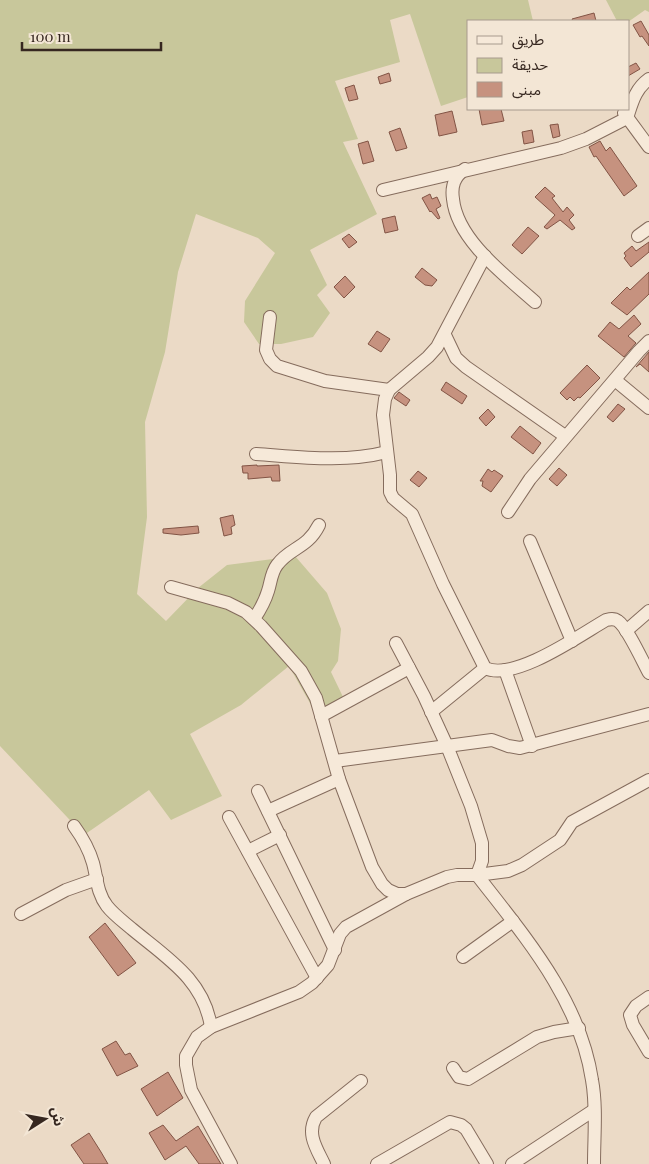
<svg xmlns="http://www.w3.org/2000/svg" width="649" height="1164" viewBox="0 0 649 1164" font-family="'Playfair Display','Noto Sans Arabic',serif">
<rect width="100%" height="100%" fill="#ebdac6"/>
<!-- green -->
<g fill="#c8c79b">
<path d="M 0,0 L 528,0 L 533,21 L 468,21 L 468,97 L 441,106 L 410,14 L 390,20 L 400,62 L 335,81 L 358,139 L 343,142 L 377,214 L 310,250 L 327,285 L 317,295 L 330,313 L 313,337 L 281,344 L 259,344 L 244,322 L 245,301 L 275,253 L 258,238 L 196,214 L 178,272 L 165,352 L 145,422 L 147,517 L 137,594 L 166,621 L 198,588 L 227,565 L 295,556 L 327,593 L 341,629 L 338,661 L 331,672 L 344,699 L 315,712 L 289,666 L 241,705 L 190,734 L 222,796 L 171,820 L 149,790 L 84,835 L 0,746 Z"/>
<path d="M 606,0 L 649,0 L 649,12 L 645,10 L 628,22 L 617,21 Z"/>
</g>
<!-- building -->
<g fill="#c6927f" stroke="#825445">
<path d="M 594,13 L 596,21 L 573,21 L 572,19 Z"/>
<path d="M 641,21 L 649,35 L 649,46 L 642,36 L 640,37 L 633,25 Z"/>
<path d="M 636,63 L 640,69 L 628,76 L 628,67 Z"/>
<path d="M 389,73 L 391,81 L 380,84 L 378,77 Z"/>
<path d="M 354,85 L 358,99 L 349,101 L 345,88 Z"/>
<path d="M 479,109 L 501,109 L 504,121 L 482,125 Z"/>
<path d="M 452,111 L 457,132 L 439,136 L 435,115 Z"/>
<path d="M 558,124 L 560,136 L 553,138 L 550,125 Z"/>
<path d="M 400,128 L 407,148 L 396,151 L 389,132 Z"/>
<path d="M 532,130 L 534,142 L 524,144 L 522,132 Z"/>
<path d="M 368,141 L 374,161 L 363,164 L 358,144 Z"/>
<path d="M 600,141 L 606,151 L 610,147 L 637,186 L 624,196 L 596,156 L 594,157 L 589,147 Z"/>
<path d="M 545,187 L 555,196 L 552,198 L 563,212 L 567,207 L 574,215 L 569,220 L 575,228 L 572,230 L 560,220 L 547,229 L 544,227 L 555,215 L 535,197 Z"/>
<path d="M 430,194 L 432,199 L 437,197 L 441,206 L 436,209 L 440,218 L 438,219 L 431,211 L 430,212 L 422,198 Z"/>
<path d="M 395,216 L 398,230 L 385,233 L 382,219 Z"/>
<path d="M 528,227 L 539,236 L 522,254 L 512,245 Z"/>
<path d="M 349,234 L 357,242 L 349,248 L 342,239 Z"/>
<path d="M 649,242 L 649,252 L 631,267 L 624,258 L 626,256 L 624,253 L 632,246 L 636,251 Z"/>
<path d="M 422,268 L 437,280 L 432,286 L 425,285 L 415,277 Z"/>
<path d="M 649,272 L 649,294 L 627,315 L 611,303 L 627,287 L 630,290 Z"/>
<path d="M 345,276 L 355,287 L 344,298 L 334,287 Z"/>
<path d="M 634,315 L 641,324 L 628,336 L 636,343 L 624,357 L 598,336 L 610,322 L 619,329 Z"/>
<path d="M 377,331 L 390,339 L 381,352 L 368,344 Z"/>
<path d="M 649,352 L 649,372 L 640,364 L 636,367 Z"/>
<path d="M 587,365 L 600,378 L 580,398 L 578,397 L 574,401 L 570,397 L 567,400 L 560,393 Z"/>
<path d="M 446,382 L 467,396 L 462,404 L 441,390 Z"/>
<path d="M 399,392 L 410,400 L 406,406 L 394,398 Z"/>
<path d="M 618,404 L 625,409 L 613,422 L 607,417 Z"/>
<path d="M 488,409 L 495,417 L 486,426 L 479,418 Z"/>
<path d="M 520,426 L 541,443 L 533,454 L 511,437 Z"/>
<path d="M 257,465 L 257,466 L 279,465 L 280,481 L 272,481 L 271,477 L 248,479 L 248,473 L 243,473 L 242,466 Z"/>
<path d="M 559,468 L 567,475 L 557,486 L 549,479 Z"/>
<path d="M 488,469 L 492,472 L 494,470 L 503,476 L 491,492 L 482,486 L 483,481 L 480,481 Z"/>
<path d="M 418,471 L 427,478 L 419,487 L 410,480 Z"/>
<path d="M 233,515 L 235,525 L 231,527 L 232,534 L 224,536 L 220,518 Z"/>
<path d="M 198,526 L 199,533 L 181,535 L 163,533 L 163,529 Z"/>
<path d="M 105,923 L 136,963 L 118,976 L 89,937 Z"/>
<path d="M 116,1041 L 125,1055 L 130,1053 L 138,1066 L 117,1076 L 102,1049 Z"/>
<path d="M 168,1072 L 183,1098 L 157,1116 L 141,1089 Z"/>
<path d="M 163,1125 L 176,1141 L 198,1126 L 221,1164 L 199,1164 L 186,1146 L 165,1160 L 149,1133 Z"/>
<path d="M 89,1133 L 101,1152 L 108,1164 L 84,1164 L 71,1145 Z"/>
</g>
<g fill="none" stroke-linecap="round" stroke-linejoin="round">
<defs>
<g id="minor">
<path d="M 624,113 L 649,147"/>
<path d="M 465,169 C 454,177 451,186 453,199 C 457,240 506,276 535,302"/>
<path d="M 383,190 L 561,148 L 586,139 L 627,118 C 632,103 635,89 649,79"/>
<path d="M 638,236 L 649,228"/>
<path d="M 485,256 L 437,347 L 428,357 L 389,390 L 385,399 L 383,415 L 390,475 L 390,492 L 393,498 L 412,514 L 443,584 L 485,668 C 514,682 580,635 606,620 C 610,619 614,618 618,621 C 627,627 643,662 649,673"/>
<path d="M 270,317 L 266,350 L 270,359 L 277,366 L 325,381 L 389,390"/>
<path d="M 445,335 L 456,358 L 466,367 L 565,436"/>
<path d="M 615,380 L 649,408"/>
<path d="M 256,454 C 300,457 344,463 387,452"/>
<path d="M 508,512 L 530,479 L 639,351 L 649,341"/>
<path d="M 530,541 L 572,641"/>
<path d="M 171,587 L 228,603 L 246,612 L 261,626 L 301,671 L 316,698 L 339,779 L 372,867 L 382,884 L 388,890 L 397,894 L 406,894 L 447,877 L 457,875 L 477,875 L 508,871 L 522,865 L 560,840 L 572,822 L 649,780"/>
<path d="M 254,619 C 260,610 265,601 268,591 C 271,582 271,573 277,565 C 290,547 307,549 319,525"/>
<path d="M 626,631 L 649,611"/>
<path d="M 396,643 L 424,696 L 447,746 L 471,806 L 482,843 L 482,861 L 477,875"/>
<path d="M 505,670 L 532,746"/>
<path d="M 431,712 L 485,668"/>
<path d="M 321,716 L 409,668"/>
<path d="M 335,761 L 492,740 L 508,746 L 520,748 L 649,714"/>
<path d="M 258,791 L 335,950"/>
<path d="M 268,811 L 339,779"/>
<path d="M 229,817 L 317,978"/>
<path d="M 74,826 C 82,837 89,849 93,863 C 97,878 97,893 107,906 C 114,915 124,922 132,929 C 167,958 204,980 211,1027"/>
<path d="M 248,851 L 280,835"/>
<path d="M 477,875 C 525,937 580,1000 592,1080 C 597,1107 594,1136 594,1164"/>
<path d="M 21,914 L 66,890 L 97,879"/>
<path d="M 463,957 L 513,921"/>
<path d="M 649,997 L 636,1006 L 630,1015 L 633,1025 L 649,1052"/>
<path d="M 453,1068 L 459,1077 L 468,1079 L 537,1037 L 554,1032 L 579,1028"/>
<path d="M 231,1164 L 191,1090 L 186,1065 L 186,1056 L 197,1037 L 211,1027 L 299,992 L 312,983 L 328,965 L 340,934 L 346,927 L 406,894"/>
<path d="M 324,1164 C 317,1149 306,1134 316,1117 L 361,1081"/>
<path d="M 377,1164 L 450,1122 L 461,1125 L 466,1129 L 487,1164"/>
<path d="M 512,1164 L 594,1110"/>
</g>
</defs>
<!-- minor casing -->
<use href="#minor" stroke="#856c5d" stroke-width="14"/>
<!-- minor -->
<use href="#minor" stroke="#f6e9d9" stroke-width="12"/>
</g>
<!-- legend -->
<rect x="467" y="20" width="162" height="90" fill="#f3e6d5" stroke="#a79a8d"/>
<rect x="477" y="36" width="25" height="8" fill="#f6e9d9" stroke="#a79a8d"/>
<text x="512" y="45" font-size="15" fill="#362720">طريق</text>
<rect x="477" y="58" width="25" height="15" fill="#c8c79b" stroke="#a79a8d"/>
<text x="512" y="70" font-size="15" fill="#362720">حديقة</text>
<rect x="477" y="82" width="25" height="15" fill="#c6927f" stroke="#a79a8d"/>
<text x="512" y="95" font-size="15" fill="#362720">مبنى</text>
<!-- north arrow -->
<g transform="translate(45 1119) rotate(79)" stroke="#f3e6d5" stroke-width="4" paint-order="stroke">
<path d="M0-4L9 19L0 12L-9 19Z" fill="#362720"/>
<text y="-8" font-size="14" font-weight="bold" text-anchor="middle" fill="#362720">ش</text>
</g>
<!-- scale -->
<path d="M22 42v8h139v-8" fill="none" stroke="#362720" stroke-width="2.5"/>
<text x="30" y="42" font-size="15" fill="#362720" stroke="#f3e6d5" stroke-width="4" paint-order="stroke">100 m</text>
</svg>
